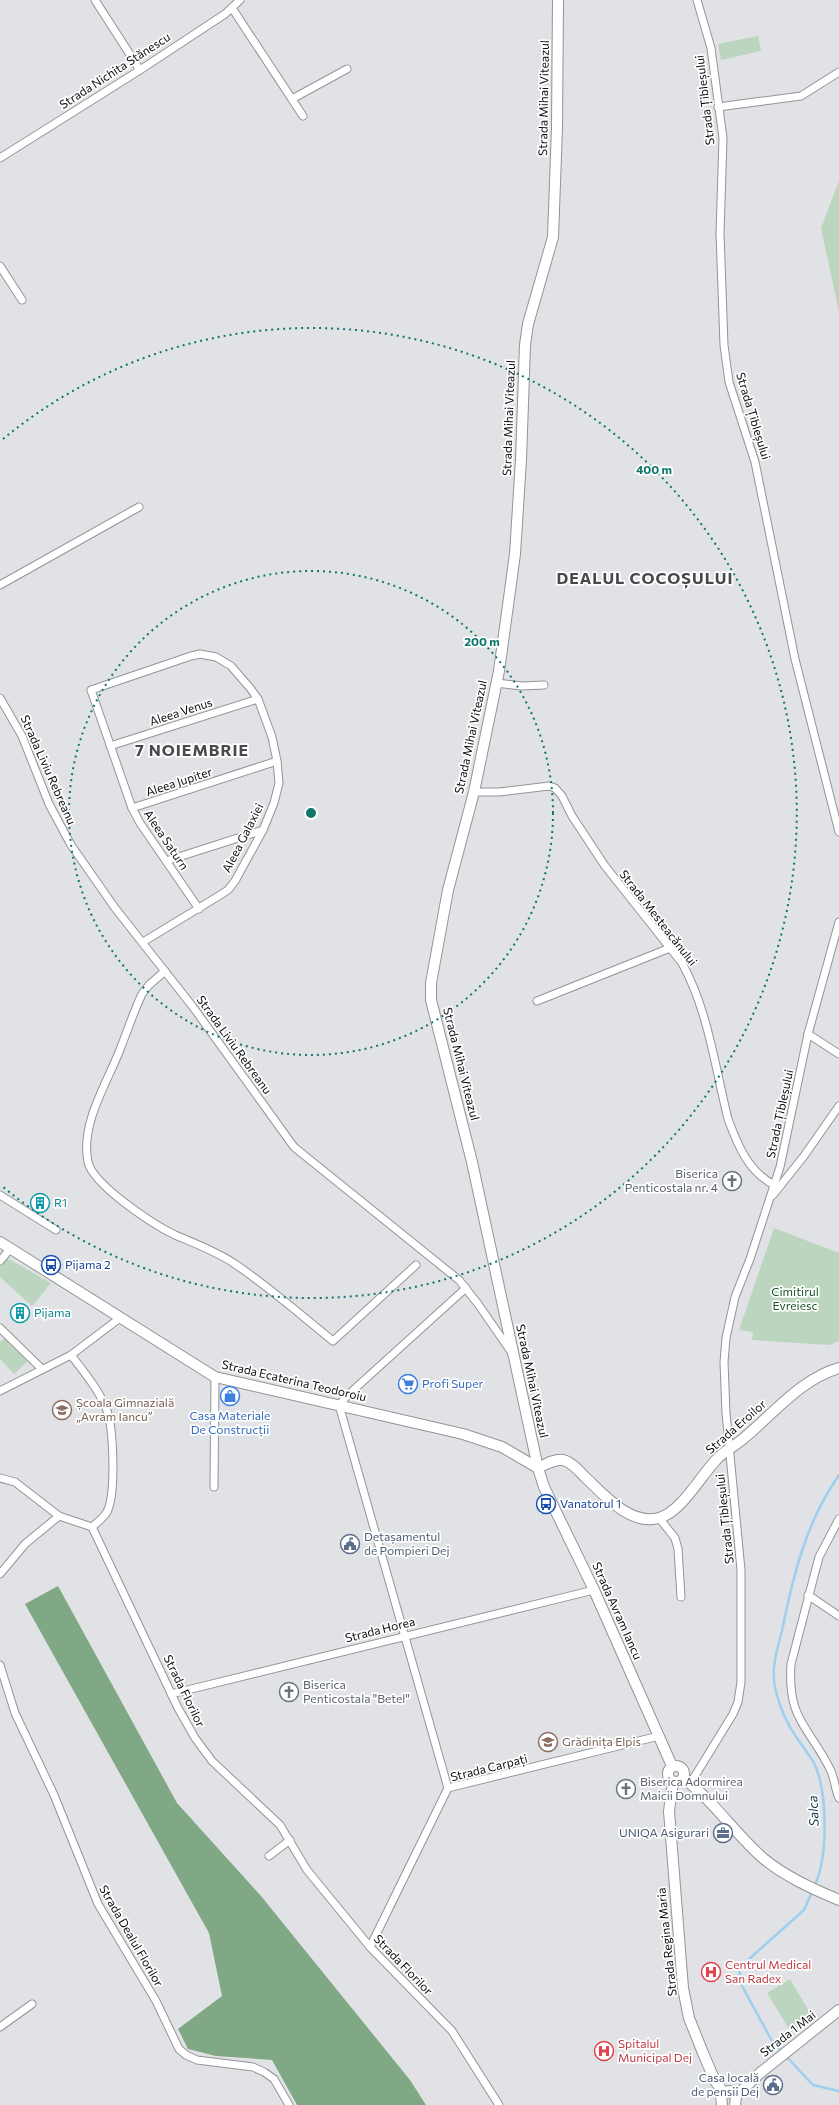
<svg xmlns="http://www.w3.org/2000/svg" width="839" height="2105" viewBox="0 0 839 2105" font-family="Commissioner,sans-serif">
<rect width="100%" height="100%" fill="#e1e2e6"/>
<!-- green -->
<g fill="#bcd5be">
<path d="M 758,36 L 761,51 L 721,60 L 718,44 Z"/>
<path d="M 839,181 L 839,312 L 821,228 Z"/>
<path d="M 774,1228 L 839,1253 L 839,1341 L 829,1345 L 752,1340 L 753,1332 L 739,1330 Z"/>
<path d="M 5,1257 L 51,1283 L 32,1306 L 0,1277 L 0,1263 Z"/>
<path d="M 6,1337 L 28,1361 L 14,1374 L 0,1359 L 0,1342 Z"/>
<path d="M 790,1979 L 813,2018 L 791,2032 L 767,1993 Z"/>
</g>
<!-- forest -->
<path fill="#80a885" d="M 58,1586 L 177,1803 L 261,1896 L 410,2080 L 426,2105 L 297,2105 L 272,2060 L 216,2056 L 188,2049 L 178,2029 L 222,1996 L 209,1933 L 25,1604 Z"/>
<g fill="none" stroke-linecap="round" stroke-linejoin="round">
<!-- stream -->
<g stroke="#9ecfee" stroke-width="2.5">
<path d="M 814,1887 C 828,1859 828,1795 815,1765 C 808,1752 797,1740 790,1727 C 783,1715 778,1701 775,1687 C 771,1668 777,1649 782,1631 C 793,1576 806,1522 839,1475"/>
<path d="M 782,2052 L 772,2041 L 741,1984 L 739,1968 L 804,1910 L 812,1892"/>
<path d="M 786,2056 L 813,2085 L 839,2091"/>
</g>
<defs>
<g id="street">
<path d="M 95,0 L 140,70"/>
<path d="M 697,0 L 711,48 L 723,138 L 720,233 L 724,345 L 729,382 L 755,462 L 795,659 L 839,832"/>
<path d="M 232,8 L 303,116"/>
<path d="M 292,99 L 347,69"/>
<path d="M 718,107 L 801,96 L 839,72"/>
<path d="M 0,158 L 140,70 L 225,14 L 240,0"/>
<path d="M 0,266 L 22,300"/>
<path d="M 0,585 L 139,507"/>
<path d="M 496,683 L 522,686 L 544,685"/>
<path d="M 0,698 L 22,736 L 49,804 L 71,845 L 115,908 L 193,1007 L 294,1147 L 459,1280 L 478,1304 L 512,1353"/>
<path d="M 110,746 L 258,699"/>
<path d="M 474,792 L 499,792 L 549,786 L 555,788 L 562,796 L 572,816 L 605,866 L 682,963 C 708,1010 715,1067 728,1119 C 738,1146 748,1171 774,1185"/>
<path d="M 132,808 L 277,761"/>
<path d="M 166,861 L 263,830"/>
<path d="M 143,942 L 217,897 L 228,890 L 235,881 L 263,830 L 274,803 L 279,783 L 277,761 L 272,737 L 258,699 L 250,688 L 231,666 L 216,657 L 200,654 L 191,656 L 91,690 L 132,808 L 140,823 L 199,909"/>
<path d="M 165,971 L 149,985 L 142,994 C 134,1011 128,1029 121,1047 C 108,1082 80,1123 88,1162 C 93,1185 154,1225 175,1235 C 196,1244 216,1251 235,1264 C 269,1287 301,1315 333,1341 L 416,1265"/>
<path d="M 537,1001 L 670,948"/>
<path d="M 808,1034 L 839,1054"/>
<path d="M 0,1195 L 56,1230"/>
<path d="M 773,1195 L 804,1156 L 839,1106"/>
<path d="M 0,1261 L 10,1249"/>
<path d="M 0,1328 L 42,1369"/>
<path d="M 71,1355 C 84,1372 98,1389 106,1408 C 114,1427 116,1494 107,1512 C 103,1518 97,1523 92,1527"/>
<path d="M 0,1391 L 71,1355 L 120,1318"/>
<path d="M 0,1478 L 15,1482 L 59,1516 L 92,1527"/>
<path d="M 214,1487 L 215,1377"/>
<path d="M 659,1518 L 675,1538 L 678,1549 L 681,1597"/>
<path d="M 839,1519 L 819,1557 L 791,1664 C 787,1721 810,1727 831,1771 C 835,1780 835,1790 839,1798"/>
<path d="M 92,1527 L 178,1708 L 195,1738 L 212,1761 L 280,1825 L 307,1870 L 370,1947 L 452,2031 L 499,2105"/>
<path d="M 0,1574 L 25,1544 L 59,1516"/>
<path d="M 808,1595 L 839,1616"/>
<path d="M 0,1665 L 15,1713 L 54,1795 L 98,1904 L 156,2001 L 179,2049 L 186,2055 L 197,2060 L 253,2067 L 264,2072 L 274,2079 L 289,2105"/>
<path d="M 171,1694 L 594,1590"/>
<path d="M 690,1784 L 733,1714 L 738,1702 L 741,1682 L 741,1570 L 726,1413 L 724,1362 L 726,1338 L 735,1297 L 750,1259 L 780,1167 L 808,1034 L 839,922"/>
<path d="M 448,1788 L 339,1405 L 350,1393 L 466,1288"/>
<path d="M 448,1788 L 659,1736"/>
<path d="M 269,1856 L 290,1840"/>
<path d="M 370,1947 L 448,1788"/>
<path d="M 0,2027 L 32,2004"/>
</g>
<g id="secondary">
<path d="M 558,0 L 557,128 L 553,237 L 528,324 L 525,345 L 521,460 L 515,554 L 499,671 L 474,792 L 448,890 L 431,983 L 431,1000 L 472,1162 L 538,1468 L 544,1487 L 594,1590 L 672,1766"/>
<path d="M 0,1242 L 215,1377 L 463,1434 L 502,1447 L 538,1468"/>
<path d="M 538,1468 C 546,1464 554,1459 563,1460 C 572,1462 579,1471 585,1477 C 603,1494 630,1526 659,1518 C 681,1512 700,1477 716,1460 C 724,1451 735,1446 744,1438 C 774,1413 801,1379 839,1368"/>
<circle cx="676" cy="1774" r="8"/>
<path d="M 683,1778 C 714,1801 735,1834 764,1859 C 786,1877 813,1889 839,1900"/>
<path d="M 673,1782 L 669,1811 L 683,1988 L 689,2018 L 703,2053 L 715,2081 L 724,2093"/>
<path d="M 736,2096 L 760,2073 L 839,2010"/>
<path d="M 722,2105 L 721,2096 L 729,2091 L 736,2096 L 735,2105"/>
</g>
</defs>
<!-- street casing -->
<use href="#street" stroke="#939499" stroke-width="9"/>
<!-- secondary casing -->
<use href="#secondary" stroke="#939499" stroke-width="12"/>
<!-- street -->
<use href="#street" stroke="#fff" stroke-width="7"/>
<!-- secondary -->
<use href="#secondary" stroke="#fff" stroke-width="10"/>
</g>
<!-- distance rings -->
<g fill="none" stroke="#0f766e" stroke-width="2" stroke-dasharray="2 4">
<circle cx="311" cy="813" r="242"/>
<path d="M3 439A485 485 0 1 1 3 1187"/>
</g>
<!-- icons -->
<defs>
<symbol id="church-ring" viewBox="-11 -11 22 22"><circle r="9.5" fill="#fff" stroke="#6b7280" stroke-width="1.5"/><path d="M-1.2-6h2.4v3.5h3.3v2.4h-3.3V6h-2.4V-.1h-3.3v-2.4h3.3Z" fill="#6b7280"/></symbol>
<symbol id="building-ring" viewBox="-11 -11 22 22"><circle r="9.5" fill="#fff" stroke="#0f9aa8" stroke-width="1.5"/><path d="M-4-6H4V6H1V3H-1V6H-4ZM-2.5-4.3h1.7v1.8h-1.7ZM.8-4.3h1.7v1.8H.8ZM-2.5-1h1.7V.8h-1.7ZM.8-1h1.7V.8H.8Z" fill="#0f9aa8"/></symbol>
<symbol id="bus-ring" viewBox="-11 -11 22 22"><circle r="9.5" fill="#fff" stroke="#1a4fb4" stroke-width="1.5"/><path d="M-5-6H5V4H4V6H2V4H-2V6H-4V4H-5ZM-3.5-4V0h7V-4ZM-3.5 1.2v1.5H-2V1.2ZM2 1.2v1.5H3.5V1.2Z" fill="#1a4fb4"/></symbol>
<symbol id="supermarket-ring" viewBox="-11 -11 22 22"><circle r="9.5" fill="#fff" stroke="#3f7fe0" stroke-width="1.5"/><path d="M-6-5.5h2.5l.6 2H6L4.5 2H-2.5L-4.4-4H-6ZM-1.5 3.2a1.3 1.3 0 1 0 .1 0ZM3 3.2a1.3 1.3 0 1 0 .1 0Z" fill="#3f7fe0"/></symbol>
<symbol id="shop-ring" viewBox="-11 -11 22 22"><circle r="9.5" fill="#fff" stroke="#3f7fe0" stroke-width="1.5"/><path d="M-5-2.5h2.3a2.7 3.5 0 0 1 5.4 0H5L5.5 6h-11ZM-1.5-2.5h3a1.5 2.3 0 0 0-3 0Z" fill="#3f7fe0"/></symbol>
<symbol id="school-ring" viewBox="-11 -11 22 22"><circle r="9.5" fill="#fff" stroke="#8d6e63" stroke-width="1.5"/><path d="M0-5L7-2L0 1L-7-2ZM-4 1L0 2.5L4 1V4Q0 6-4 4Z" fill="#8d6e63"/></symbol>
<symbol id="civic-ring" viewBox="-11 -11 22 22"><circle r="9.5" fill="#fff" stroke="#5c6f8a" stroke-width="1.5"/><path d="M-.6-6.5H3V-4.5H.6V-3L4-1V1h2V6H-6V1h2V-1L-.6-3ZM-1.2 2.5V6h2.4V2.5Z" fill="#5c6f8a"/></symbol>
<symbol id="office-ring" viewBox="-11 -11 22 22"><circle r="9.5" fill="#fff" stroke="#5c6f8a" stroke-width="1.5"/><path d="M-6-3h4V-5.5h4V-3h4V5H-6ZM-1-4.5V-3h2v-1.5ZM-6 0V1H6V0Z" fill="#5c6f8a"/></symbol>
<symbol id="hospital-ring" viewBox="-11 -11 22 22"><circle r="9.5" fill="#fff" stroke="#e0444e" stroke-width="1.5"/><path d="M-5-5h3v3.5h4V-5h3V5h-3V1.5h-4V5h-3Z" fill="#e0444e"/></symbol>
</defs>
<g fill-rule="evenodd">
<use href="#church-ring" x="721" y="1170" width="22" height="22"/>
<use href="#building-ring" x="29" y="1192" width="22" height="22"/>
<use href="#bus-ring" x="40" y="1254" width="22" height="22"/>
<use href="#building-ring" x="9" y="1302" width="22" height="22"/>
<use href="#supermarket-ring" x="397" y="1373" width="22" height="22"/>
<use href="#shop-ring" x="219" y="1385" width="22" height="22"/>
<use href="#school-ring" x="51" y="1399" width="22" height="22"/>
<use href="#bus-ring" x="535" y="1493" width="22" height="22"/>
<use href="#civic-ring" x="339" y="1533" width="22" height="22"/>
<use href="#church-ring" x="278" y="1681" width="22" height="22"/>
<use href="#school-ring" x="537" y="1731" width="22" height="22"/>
<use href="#church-ring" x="615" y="1778" width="22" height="22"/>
<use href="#office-ring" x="712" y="1822" width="22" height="22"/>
<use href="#hospital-ring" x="700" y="1961" width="22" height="22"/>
<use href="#hospital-ring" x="593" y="2040" width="22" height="22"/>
<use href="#civic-ring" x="762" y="2074" width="22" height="22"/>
</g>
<g text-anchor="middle" stroke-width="3.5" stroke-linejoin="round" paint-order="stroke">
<!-- street labels -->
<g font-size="12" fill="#0d0e0f" stroke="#fff">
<text transform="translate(115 71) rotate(-33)" y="4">Strada Nichita Stănescu</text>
<text transform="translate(544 98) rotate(-89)" y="4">Strada Mihai Viteazul</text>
<text transform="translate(705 100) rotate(-97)" y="4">Strada Țibleșului</text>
<text transform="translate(753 416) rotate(73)" y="4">Strada Țibleșului</text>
<text transform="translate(509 418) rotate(-88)" y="4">Strada Mihai Viteazul</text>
<text transform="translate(181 712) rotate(-18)" y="4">Aleea Venus</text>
<text transform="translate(471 737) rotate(-78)" y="4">Strada Mihai Viteazul</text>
<text transform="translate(48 770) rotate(66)" y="4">Strada Liviu Rebreanu</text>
<text transform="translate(179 782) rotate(-18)" y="4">Aleea Jupiter</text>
<text transform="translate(243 838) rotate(-63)" y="4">Aleea Galaxiei</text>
<text transform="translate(166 840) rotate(56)" y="4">Aleea Saturn</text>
<text transform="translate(658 918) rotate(52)" y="4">Strada Mesteacănului</text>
<text transform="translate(234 1045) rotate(54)" y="4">Strada Liviu Rebreanu</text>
<text transform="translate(461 1064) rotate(76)" y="4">Strada Mihai Viteazul</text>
<text transform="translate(780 1114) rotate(-78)" y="4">Strada Țibleșului</text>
<text transform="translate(294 1381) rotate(13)" y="4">Strada Ecaterina Teodoroiu</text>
<text transform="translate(532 1381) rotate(78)" y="4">Strada Mihai Viteazul</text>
<text transform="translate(736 1427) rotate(-41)" y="4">Strada Eroilor</text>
<text transform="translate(725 1519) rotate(-96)" y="4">Strada Țibleșului</text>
<text transform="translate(617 1611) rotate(66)" y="4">Strada Avram Iancu</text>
<text transform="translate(380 1630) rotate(-14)" y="4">Strada Horea</text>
<text transform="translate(184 1691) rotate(64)" y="4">Strada Florilor</text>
<text transform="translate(489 1768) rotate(-14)" y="4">Strada Carpați</text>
<text transform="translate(131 1936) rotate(60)" y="4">Strada Dealul Florilor</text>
<text transform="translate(667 1942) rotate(-96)" y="4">Strada Regina Maria</text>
<text transform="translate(403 1965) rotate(46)" y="4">Strada Florilor</text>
<text transform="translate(788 2034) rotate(-38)" y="4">Strada 1 Mai</text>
</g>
<!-- worship labels -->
<g font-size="12" fill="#5b616d" stroke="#fff" text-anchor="start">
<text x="718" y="1178" text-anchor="end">Biserica<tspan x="718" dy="14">Penticostala nr. 4</tspan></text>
<text x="303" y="1689">Biserica<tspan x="303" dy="14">Penticostala "Betel"</tspan></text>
<text x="640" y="1786">Biserica Adormirea<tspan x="640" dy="14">Maicii Domnului</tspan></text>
</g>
<!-- culture labels -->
<g font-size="12" fill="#0d838f" stroke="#fff" text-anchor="start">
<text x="54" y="1207">R1</text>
<text x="34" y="1317">Pijama</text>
</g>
<!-- transit labels -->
<g font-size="12" fill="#164399" stroke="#fff" text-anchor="start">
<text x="65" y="1269">Pijama 2</text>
<text x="560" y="1508">Vanatorul 1</text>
</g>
<!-- park labels -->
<g font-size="12" fill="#175425" stroke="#fff">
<text x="795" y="1296">Cimitirul<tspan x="795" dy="14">Evreiesc</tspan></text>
</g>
<!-- shop labels -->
<g font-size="12" fill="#366cbe" stroke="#fff" text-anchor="start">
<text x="422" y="1388">Profi Super</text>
<text x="230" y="1420" text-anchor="middle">Casa Materiale<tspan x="230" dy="14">De Construcții</tspan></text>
</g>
<!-- education labels -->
<g font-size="12" fill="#785e54" stroke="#fff" text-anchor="start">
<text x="76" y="1407">Școala Gimnazială<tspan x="76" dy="14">„Avram Iancu”</tspan></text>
<text x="562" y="1746">Grădinița Elpis</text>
</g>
<!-- service labels -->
<g font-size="12" fill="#4e5e75" stroke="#fff" text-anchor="end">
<text x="364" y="1541" text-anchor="start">Detașamentul<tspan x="364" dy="14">de Pompieri Dej</tspan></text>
<text x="709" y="1837">UNIQA Asigurari</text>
<text x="759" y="2082">Casa locală<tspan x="759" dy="14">de pensii Dej</tspan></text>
</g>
<!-- health labels -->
<g font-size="12" fill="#be3a42" stroke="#fff" text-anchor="start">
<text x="725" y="1969">Centrul Medical<tspan x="725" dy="14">San Radex</tspan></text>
<text x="618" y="2048">Spitalul<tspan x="618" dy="14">Municipal Dej</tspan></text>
</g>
<!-- water labels -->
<g font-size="13" font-style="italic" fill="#0e364c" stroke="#fff">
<text transform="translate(813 1811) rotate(-93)" y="5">Salca</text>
</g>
<!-- district labels -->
<g font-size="16" font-weight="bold" letter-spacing="1" fill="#48494d" stroke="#fff">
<text x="645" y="584">DEALUL COCOȘULUI</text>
<text x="192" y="756">7 NOIEMBRIE</text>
</g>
</g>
<circle cx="311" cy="813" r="6" fill="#0f766e" stroke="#fff" stroke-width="2"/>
<g font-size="12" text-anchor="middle" font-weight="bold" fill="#0f766e" stroke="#fff" stroke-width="3.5" stroke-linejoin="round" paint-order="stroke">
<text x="654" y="474">400 m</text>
<text x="482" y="646">200 m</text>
</g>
</svg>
